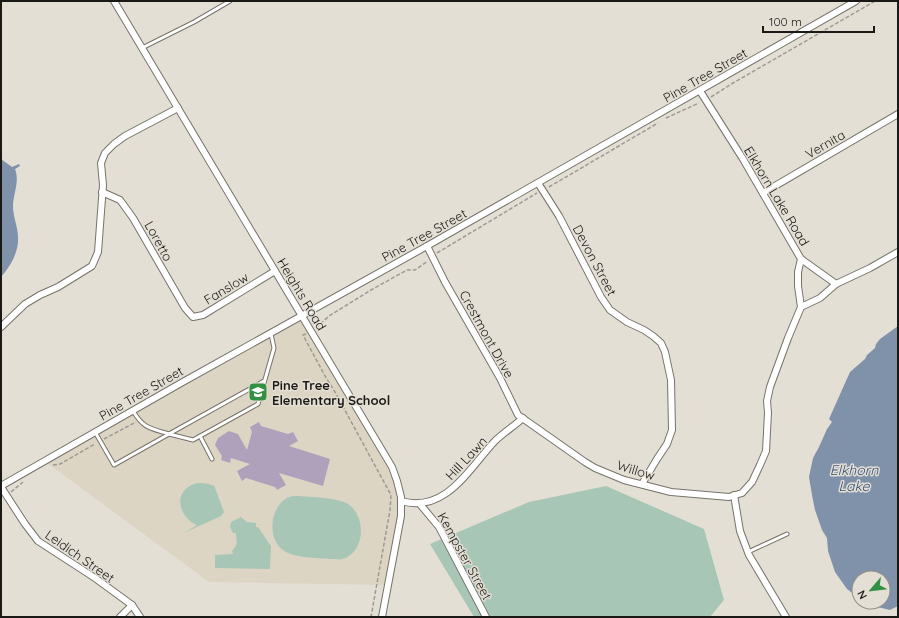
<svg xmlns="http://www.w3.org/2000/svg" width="899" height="618" viewBox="0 0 899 618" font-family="Quicksand,sans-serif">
<rect width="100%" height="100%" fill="#e4dfd5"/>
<!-- built -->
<path fill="#dcd5c4" d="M 301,320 L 392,476 L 398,495 L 399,514 L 384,585 L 209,582 L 47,463 Z"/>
<!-- green -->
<g fill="#a8c6b5">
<path d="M 209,472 L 224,512 L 221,516 L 184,533 L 197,525 C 193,524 190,521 187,518 C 169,497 190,475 214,486 Z"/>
<path d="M 606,486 L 704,529 L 724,600 L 710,617 L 474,617 L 430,544 L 529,502 Z"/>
<path d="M 293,496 C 304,496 340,498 348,504 C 366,516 366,551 343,559 C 339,560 335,559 330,559 C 318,558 293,558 283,550 C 265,537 271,500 293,496 Z"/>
<path d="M 241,517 L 247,522 L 256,523 L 256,527 L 258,527 L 271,546 L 270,569 L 215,568 L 215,555 L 233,554 L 232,551 C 239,543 236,543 236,533 L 233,533 L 230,527 L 231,522 Z"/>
</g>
<!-- water -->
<g fill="#8091aa">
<path d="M 1,159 L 12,167 L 19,164 L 20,166 L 15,169 C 20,181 13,195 13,206 C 13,217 18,227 18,237 C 19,252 10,267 1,277 Z"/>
<path d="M 898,326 L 898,606 L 890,610 L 865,604 L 864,602 L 883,602 L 883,578 L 859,578 L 859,598 L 847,589 L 835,572 L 828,551 L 827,538 L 822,530 L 815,510 L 812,495 L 809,477 L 813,458 L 819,447 L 827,429 L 832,422 L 829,419 L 850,372 L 865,359 L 867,355 L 875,348 L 876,344 L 880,339 Z"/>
</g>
<!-- building -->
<path fill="#afa1bc" d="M 259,422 L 261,426 L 288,434 L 293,432 L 298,441 L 289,446 L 330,459 L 323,486 L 279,473 L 286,485 L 277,490 L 275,487 L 246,478 L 242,481 L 237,471 L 250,464 L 231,458 L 230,463 L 221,460 L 222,456 L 215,445 L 218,438 L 229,431 L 238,434 L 247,450 L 252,432 L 250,427 Z"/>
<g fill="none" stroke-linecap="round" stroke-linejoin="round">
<defs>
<g id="lane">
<path d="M 142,48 L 194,22 L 230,1"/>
<path d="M 133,411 C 144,429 150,428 169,434 L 264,381"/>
<path d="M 95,432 L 114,465 L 169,434 L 193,440 L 258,404 L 274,348 L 271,334"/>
<path d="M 200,436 L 212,459"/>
<path d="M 748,552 L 787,534"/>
</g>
<g id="street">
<path d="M 114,1 L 392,467 L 397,481 L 401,497 L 401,516 L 382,617"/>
<path d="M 538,183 L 559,216 L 601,297 L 610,310 L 627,322 L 644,330 L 653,336 L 661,343 L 665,352 L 671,380 L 672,430 L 667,444 L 657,459 L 642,484"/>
<path d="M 102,192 L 120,200 L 133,218 L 185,308 L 193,317 L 203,315 L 275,271"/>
<path d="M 763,193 L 898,114"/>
<path d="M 427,246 L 445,282 L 500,378 L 518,415 L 585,462 L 595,468 L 624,480 L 671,492 L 729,497 L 742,493 L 752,482 L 760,465 L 766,451 L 768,413 L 767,401 L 770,387 L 788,338 L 801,307 L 798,286 L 798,272 L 801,259 L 743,159 L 700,91"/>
<path d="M 801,259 L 836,284 L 870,268 L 898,252"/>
<path d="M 801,307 L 820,298 L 836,284"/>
<path d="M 1,327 L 25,304 L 40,295 L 58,287 L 92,266 L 98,252 L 103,185 L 101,163 L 105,153 L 114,144 L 125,136 L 178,108"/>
<path d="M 1,486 L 181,383 L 427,246 L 856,1"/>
<path d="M 1,487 L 25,524 L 38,541 L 95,578 L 132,605 L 140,617"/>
<path d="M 734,495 L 740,531 L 749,555 L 786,617"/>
<path d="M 401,501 C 445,514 469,469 494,442 C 503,433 513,427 523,418"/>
<path d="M 419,503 L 439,527 L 486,617"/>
<path d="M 120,617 L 132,605"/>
</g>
</defs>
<!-- lane casing -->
<use href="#lane" stroke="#77736a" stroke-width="5"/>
<!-- street casing -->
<use href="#street" stroke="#77736a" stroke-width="8"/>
<!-- path -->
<g stroke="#9e9a92" stroke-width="1.5" stroke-dasharray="4 2" stroke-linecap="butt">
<path d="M 711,97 L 733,83 L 875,1"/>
<path d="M 666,118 L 699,103"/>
<path d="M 549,187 L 658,123"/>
<path d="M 437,253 L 537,193"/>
<path d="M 316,328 L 329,316 L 371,290 L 407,270 L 415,270 L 428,261"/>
<path d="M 306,334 L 303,335 L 325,376 L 335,392 L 391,495 L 390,510 L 371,617"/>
<path d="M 104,439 L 136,422"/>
<path d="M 53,465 L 60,464 L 95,444"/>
<path d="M 11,492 L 23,482"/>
</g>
<!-- lane -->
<use href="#lane" stroke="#fff" stroke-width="3"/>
<!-- street -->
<use href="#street" stroke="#fff" stroke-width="6"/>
</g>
<!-- icons -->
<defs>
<symbol id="school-square" viewBox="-11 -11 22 22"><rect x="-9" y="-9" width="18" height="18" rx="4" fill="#339042" stroke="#e4dfd5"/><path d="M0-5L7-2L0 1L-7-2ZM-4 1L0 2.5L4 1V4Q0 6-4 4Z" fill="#fff"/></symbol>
</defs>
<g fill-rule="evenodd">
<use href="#school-square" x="247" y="381" width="22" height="22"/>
</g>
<g text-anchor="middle" stroke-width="3" stroke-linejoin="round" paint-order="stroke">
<!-- street labels -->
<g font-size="13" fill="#1b1916" stroke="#e4dfd5">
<text transform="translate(705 75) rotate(-30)" y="5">Pine Tree Street</text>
<text transform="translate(825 144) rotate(-30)" y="5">Vernita</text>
<text transform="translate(777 196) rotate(59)" y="5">Elkhorn Lake Road</text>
<text transform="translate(424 235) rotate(-29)" y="5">Pine Tree Street</text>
<text transform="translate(159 241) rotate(61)" y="5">Loretto</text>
<text transform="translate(595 260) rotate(62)" y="5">Devon Street</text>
<text transform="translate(226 288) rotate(-31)" y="5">Fanslow</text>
<text transform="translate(302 294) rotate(59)" y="5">Heights Road</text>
<text transform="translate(487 334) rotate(61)" y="5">Crestmont Drive</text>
<text transform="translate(141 393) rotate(-30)" y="5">Pine Tree Street</text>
<text transform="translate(466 458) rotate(-47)" y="5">Hill Lawn</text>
<text transform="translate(636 470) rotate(17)" y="5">Willow</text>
<text transform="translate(80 556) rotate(35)" y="5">Leidich Street</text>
<text transform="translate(465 556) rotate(61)" y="5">Kempster Street</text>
</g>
<!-- poi labels -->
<g font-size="13" font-weight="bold" fill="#1b1916" stroke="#e4dfd5" text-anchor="start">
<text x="272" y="390">Pine Tree<tspan x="272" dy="15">Elementary School</tspan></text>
</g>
<!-- water labels -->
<g font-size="14" font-style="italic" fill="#355076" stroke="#e4dfd5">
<text x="854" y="475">Elkhorn<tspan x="854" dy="16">Lake</tspan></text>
</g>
</g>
<!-- border -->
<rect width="899" height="618" fill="none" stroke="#1b1916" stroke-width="4"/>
<!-- north arrow -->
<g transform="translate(871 590) rotate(242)"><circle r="19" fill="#e4dfd5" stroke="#949089"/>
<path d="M0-3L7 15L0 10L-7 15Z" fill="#339042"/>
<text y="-6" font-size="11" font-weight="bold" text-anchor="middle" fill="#1b1916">N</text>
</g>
<!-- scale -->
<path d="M763 26v6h111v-6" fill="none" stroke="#1b1916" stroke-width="2"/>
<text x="769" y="26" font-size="12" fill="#1b1916" stroke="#e4dfd5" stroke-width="3" paint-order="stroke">100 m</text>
</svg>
